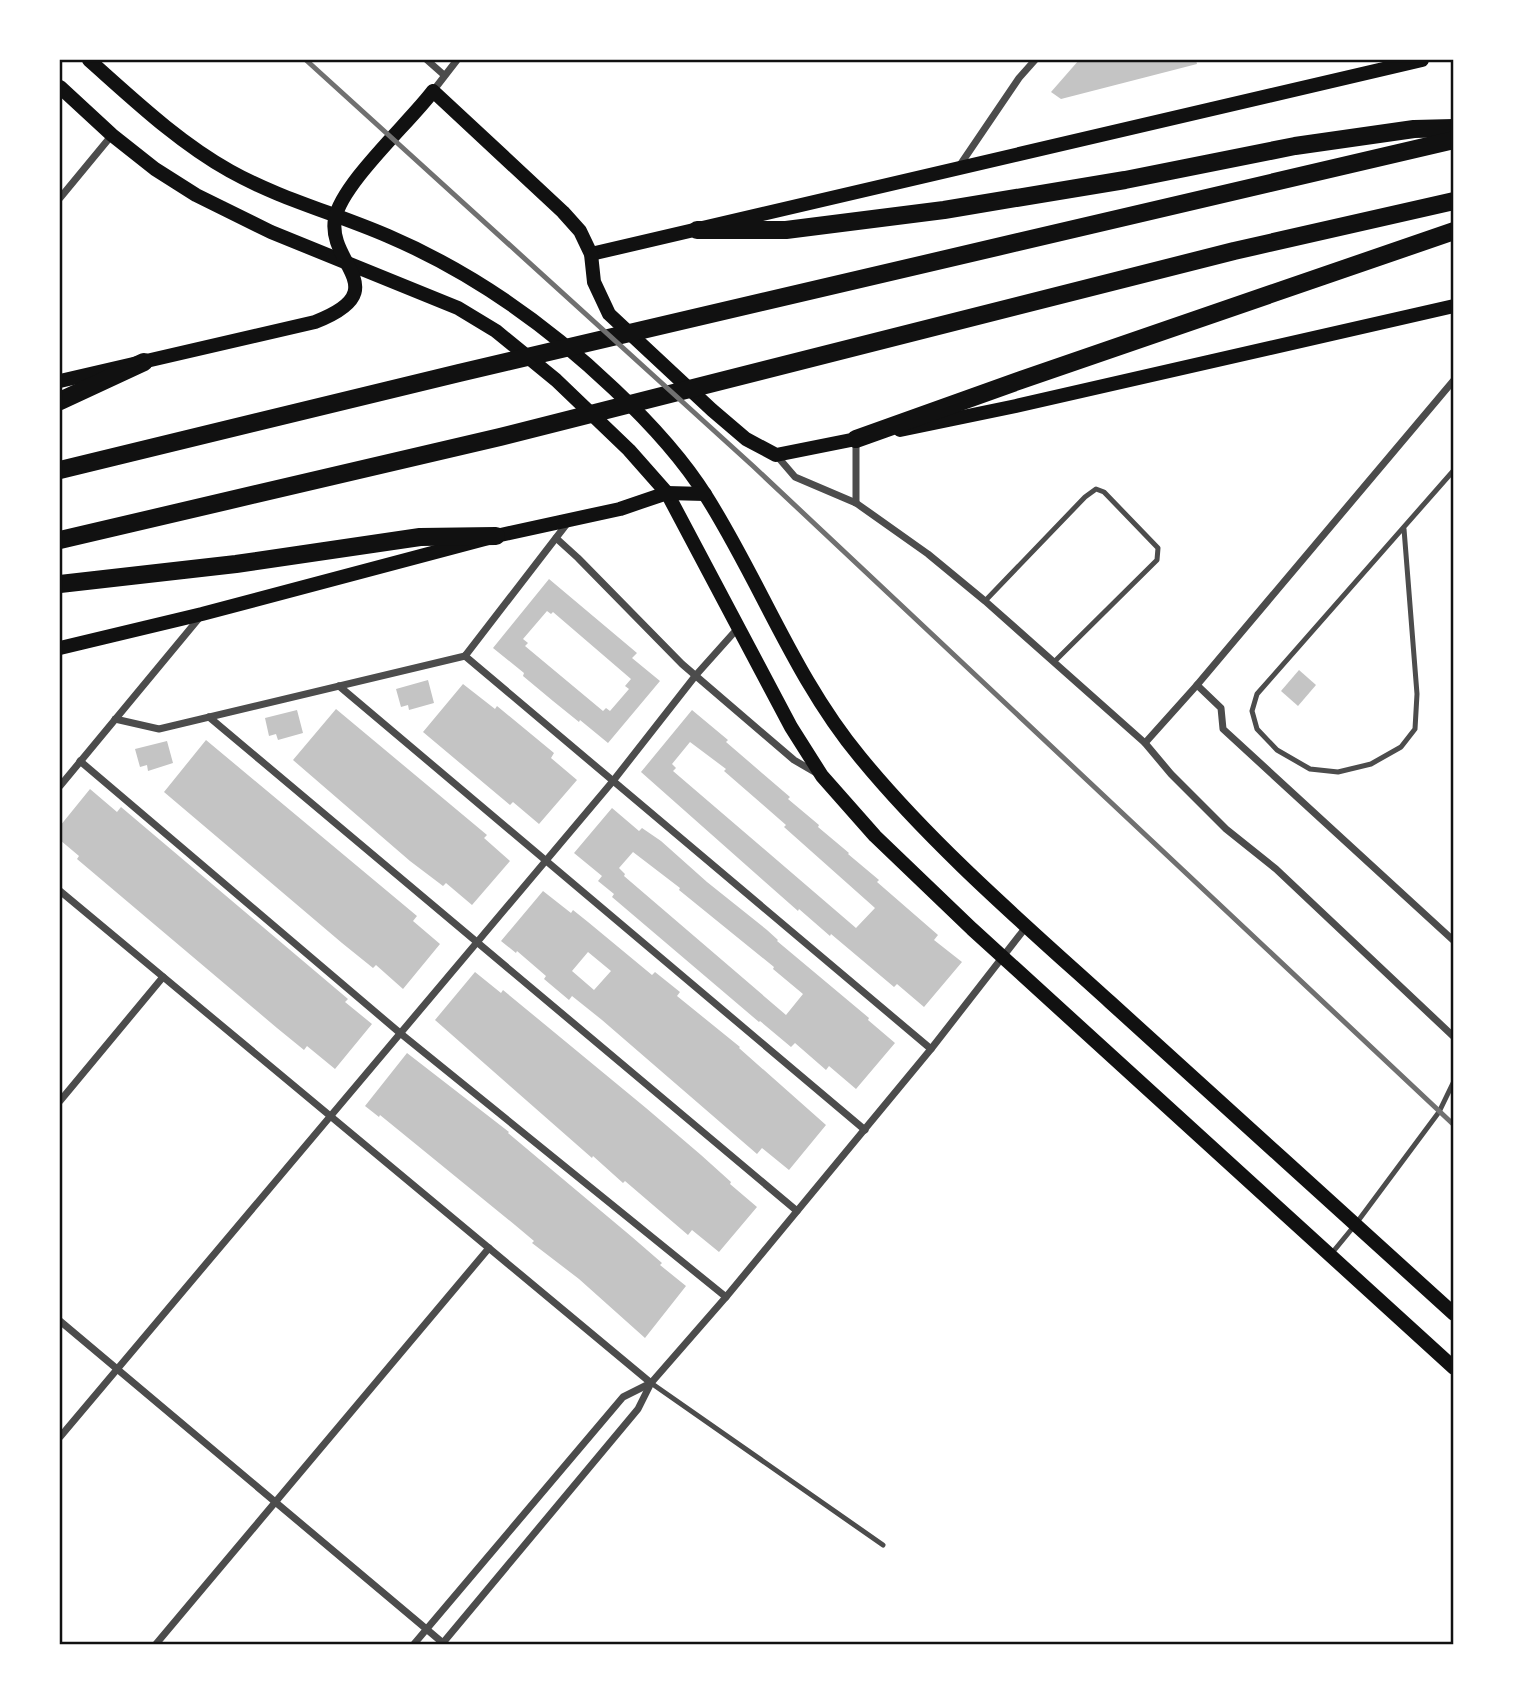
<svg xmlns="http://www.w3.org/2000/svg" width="1513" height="1704" viewBox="0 0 1513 1704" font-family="Quicksand,sans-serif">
<rect width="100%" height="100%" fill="#fff"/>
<!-- building -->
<g fill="#c4c4c4" fill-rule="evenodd">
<path d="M 1079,60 L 1196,60 L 1197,64 L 1061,99 L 1051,92 Z"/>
<path d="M 549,579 L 637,653 L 632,658 L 660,681 L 608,743 L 580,720 L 579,722 L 553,701 L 523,676 L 524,673 L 493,648 ZM 547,611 L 551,614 L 553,612 L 631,679 L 625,686 L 629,689 L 610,711 L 606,708 L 603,711 L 525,646 L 528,643 L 523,639 Z"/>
<path d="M 1299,670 L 1316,685 L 1298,706 L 1281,691 Z"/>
<path d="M 428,680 L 434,703 L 409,710 L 408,705 L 401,707 L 396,689 Z"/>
<path d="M 463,684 L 495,709 L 497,706 L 554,753 L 551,758 L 577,780 L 539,824 L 513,802 L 510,805 L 423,732 Z"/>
<path d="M 336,709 L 487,835 L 484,838 L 510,861 L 472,905 L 446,883 L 443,886 L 410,861 L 293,760 Z"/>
<path d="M 297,710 L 303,733 L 278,740 L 276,734 L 269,736 L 265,718 Z"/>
<path d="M 692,710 L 728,740 L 726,742 L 790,797 L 788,799 L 819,825 L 818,827 L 849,853 L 848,854 L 879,880 L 877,882 L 938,935 L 934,940 L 962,962 L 924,1007 L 897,984 L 894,987 L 831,934 L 830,936 L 799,909 L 798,911 L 641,772 ZM 690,742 L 726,769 L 724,771 L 786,825 L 784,827 L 875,908 L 856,928 L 673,771 L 676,768 L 672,764 Z"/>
<path d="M 206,740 L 417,916 L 413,921 L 440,944 L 403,989 L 376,965 L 373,968 L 342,943 L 164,792 Z"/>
<path d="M 167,741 L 173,763 L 148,771 L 147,765 L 140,767 L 135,749 Z"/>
<path d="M 90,789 L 117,812 L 121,807 L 348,999 L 345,1002 L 372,1024 L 335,1069 L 307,1046 L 304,1050 L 277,1028 L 77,859 L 79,856 L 60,840 L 60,826 Z"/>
<path d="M 612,808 L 639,831 L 642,828 L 661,841 L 707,882 L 767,930 L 778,940 L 777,941 L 869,1018 L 868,1020 L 895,1043 L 856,1089 L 829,1066 L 826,1070 L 795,1043 L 791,1047 L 760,1021 L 759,1022 L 612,897 L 614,894 L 598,881 L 602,876 L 574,853 ZM 633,852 L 680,888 L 679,890 L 774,967 L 773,969 L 803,994 L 786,1015 L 624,876 L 625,874 L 619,868 Z"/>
<path d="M 543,891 L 571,913 L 573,910 L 588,922 L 652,975 L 655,972 L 680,992 L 677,996 L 740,1047 L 739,1048 L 826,1125 L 789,1170 L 762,1148 L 757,1154 L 602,1020 L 572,996 L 569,1000 L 544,979 L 546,976 L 517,951 L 516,953 L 501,941 ZM 588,952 L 611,971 L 594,990 L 572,971 Z"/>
<path d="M 475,972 L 501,993 L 503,990 L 646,1108 L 701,1155 L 731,1182 L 730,1184 L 757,1207 L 719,1252 L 692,1230 L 688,1235 L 625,1181 L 623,1183 L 593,1156 L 592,1158 L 435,1020 Z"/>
<path d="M 407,1053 L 509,1132 L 508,1133 L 632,1237 L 662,1263 L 660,1265 L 686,1286 L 645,1338 L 579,1279 L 532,1243 L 534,1241 L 515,1225 L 380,1115 L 379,1117 L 365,1106 Z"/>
</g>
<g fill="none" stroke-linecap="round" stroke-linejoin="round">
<!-- service -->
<g stroke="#4c4c4c" stroke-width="5">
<path d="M 1404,529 L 1417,694 L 1415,729 L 1401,747 L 1371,764 L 1338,772 L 1310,769 L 1277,750 L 1257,729 L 1252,711 L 1257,694 L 1454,470"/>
<path d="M 985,601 L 1085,497 L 1096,489 L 1104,492 L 1158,548 L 1157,560 L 1054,662"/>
<path d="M 1332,1253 L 1355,1225 L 1439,1112 L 1454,1081"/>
<path d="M 651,1383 L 883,1545"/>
</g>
<!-- minor -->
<g stroke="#4c4c4c" stroke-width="7">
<path d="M 427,60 L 444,75"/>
<path d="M 433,91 L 457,60"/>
<path d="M 960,165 L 1019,78 L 1035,60"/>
<path d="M 60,198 L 112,135"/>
<path d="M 856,440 L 856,503"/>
<path d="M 777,456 L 795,477 L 856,503 L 928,554 L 985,601 L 1145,743 L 1171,774 L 1226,829 L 1276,869 L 1454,1037"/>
<path d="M 556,538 L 578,558 L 682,664 L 794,760 L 818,774"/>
<path d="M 465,656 L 931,1049"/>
<path d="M 465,656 L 569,521"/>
<path d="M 1197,685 L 1221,708 L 1223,729 L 1454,941"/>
<path d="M 339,686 L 865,1130"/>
<path d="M 209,717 L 797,1211"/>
<path d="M 115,719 L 159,729 L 465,656"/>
<path d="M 1145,743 L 1197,685 L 1454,380"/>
<path d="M 80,761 L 400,1033 L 726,1297"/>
<path d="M 60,786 L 200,617"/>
<path d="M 60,891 L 651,1383"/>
<path d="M 60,1101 L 163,977"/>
<path d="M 60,1321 L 443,1643"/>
<path d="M 60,1437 L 613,781 L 696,675 L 738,628"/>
<path d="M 156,1644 L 489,1248"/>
<path d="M 414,1644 L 623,1397 L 651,1383"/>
<path d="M 442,1644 L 638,1409 L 651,1383 L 726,1297 L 931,1049 L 1026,927"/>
</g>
<!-- secondary -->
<g stroke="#111" stroke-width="14">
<path d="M 89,60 C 133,99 178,142 230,171 C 280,199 335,213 388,236 C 472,272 547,325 614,389 C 648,421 681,456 706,496 C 760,581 795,679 860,757 C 932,845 1025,925 1110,1002 C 1225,1106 1339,1210 1454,1314"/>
<path d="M 60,87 L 112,135 L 155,169 L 196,195 L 271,232 L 458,308 L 496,331 L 556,380 L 629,450 L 667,493 L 791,727 L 822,776 L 875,836 L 972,929 L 1454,1368"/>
<path d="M 591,254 L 1422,60"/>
<path d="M 60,381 L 315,322 C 397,290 327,264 335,219 C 341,184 410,122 433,91 L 563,212 L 580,231 L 591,254 L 594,282 L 609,314 L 712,410 L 746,439 L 776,455 L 866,437"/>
<path d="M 900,430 L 1016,406 L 1454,306"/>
<path d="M 60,648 L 202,614 L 496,536 L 620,509 L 667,493 L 705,494"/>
</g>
<!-- motorway -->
<g stroke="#111" stroke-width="18">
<path d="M 697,230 L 786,230 L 944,210 L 1125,180 L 1295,146 L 1414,129 L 1454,128"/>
<path d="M 60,401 L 144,362"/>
<path d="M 856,439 L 1021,380 L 1454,231"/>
<path d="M 60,470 L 459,373 L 1454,140"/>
<path d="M 60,540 L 500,437 L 1234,251 L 1454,201"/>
<path d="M 60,584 L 236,564 L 420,537 L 496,536"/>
</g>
<!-- rail -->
<path stroke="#707070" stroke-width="5" d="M 306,60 L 753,466 L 1454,1125"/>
</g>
<!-- border -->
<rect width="1513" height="1704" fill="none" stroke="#ffffff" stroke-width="122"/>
<rect x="61" y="61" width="1391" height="1582" fill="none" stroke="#111" stroke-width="2.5"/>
</svg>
